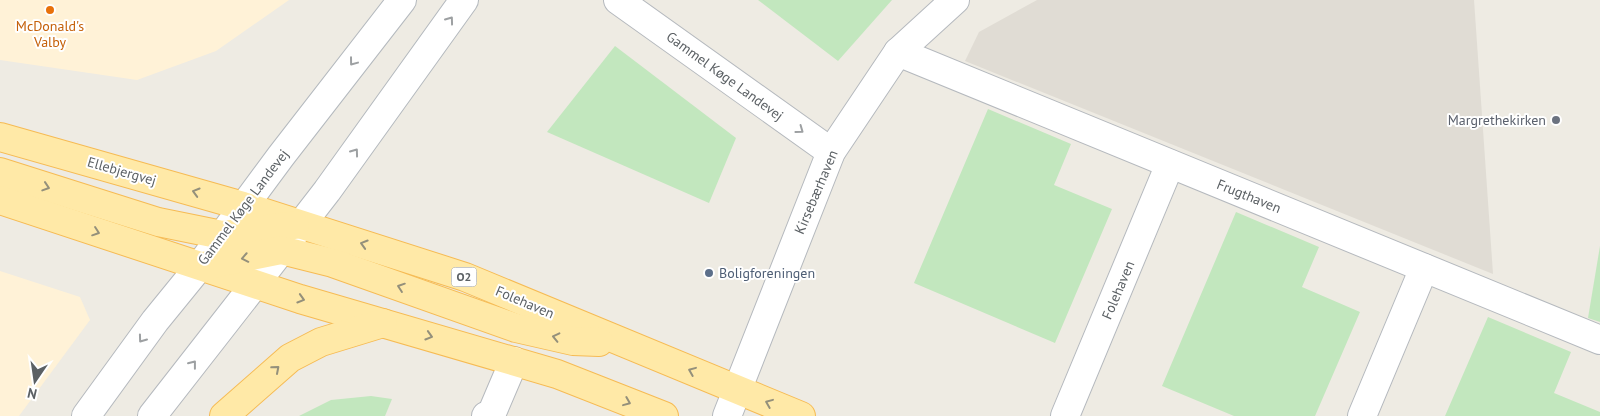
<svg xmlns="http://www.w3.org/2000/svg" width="1600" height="416" viewBox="0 0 1600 416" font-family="'PT Sans',sans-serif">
<rect width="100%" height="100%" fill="#eeebe3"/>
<!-- commercial -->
<g fill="#fff2d7">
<path d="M 0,0 L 289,0 L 216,51 L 137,80 L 0,60 Z"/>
<path d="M 0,271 L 80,297 L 90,320 L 19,416 L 0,416 Z"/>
</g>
<!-- education -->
<path fill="#e0dcd4" d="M 1037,0 L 1474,0 L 1493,274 L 965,61 L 979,32 Z"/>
<!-- green -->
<g fill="#c2e7be">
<path d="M 758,0 L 892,0 L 838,61 Z"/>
<path d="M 615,46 L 736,138 L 709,203 L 547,132 Z"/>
<path d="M 988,109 L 1071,144 L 1054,185 L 1112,209 L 1055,343 L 914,283 Z"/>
<path d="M 1236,212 L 1319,247 L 1302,287 L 1360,312 L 1315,416 L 1234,416 L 1162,386 Z"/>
<path d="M 1600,246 L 1600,322 L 1588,318 Z"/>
<path d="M 1488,317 L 1571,352 L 1554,393 L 1600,412 L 1600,416 L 1445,416 Z"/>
<path d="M 371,396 L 392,399 L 385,416 L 299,416 L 331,400 Z"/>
</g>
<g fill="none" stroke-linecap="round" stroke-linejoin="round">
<defs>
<g id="minor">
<path d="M 618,0 L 831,152"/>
<path d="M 898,52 L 1600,340"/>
<path d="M 486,416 L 491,415 L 514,361"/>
<path d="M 727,416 L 831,152 L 898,52 L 955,0"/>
<path d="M 1065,416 L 1170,164"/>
<path d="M 1362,416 L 1424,268"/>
</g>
<g id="tertiary">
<path d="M 86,416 L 155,321 L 199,267"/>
<path d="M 152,416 L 255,284"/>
</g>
<g id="secondary">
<path d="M 199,267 L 281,156 L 402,0"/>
<path d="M 255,284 L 327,191 L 464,0"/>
</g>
<g id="primary">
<path d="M 0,137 L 243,206 L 465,277 L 801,416"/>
<path d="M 0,172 L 158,222 L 222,235 L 295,225"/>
<path d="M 0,200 L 300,299 L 557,374 L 664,416"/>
<path d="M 203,266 L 281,250 L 333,263 L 516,328 L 573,341 L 599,342"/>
<path d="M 224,416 L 290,358 L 321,342 L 383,323"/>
</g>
</defs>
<!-- minor casing -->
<use href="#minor" stroke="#b5b9be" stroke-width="30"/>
<!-- tertiary casing -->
<use href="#tertiary" stroke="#b5b9be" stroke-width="30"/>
<!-- secondary casing -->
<use href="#secondary" stroke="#b4b9be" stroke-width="30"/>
<!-- primary casing -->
<use href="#primary" stroke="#f6bb54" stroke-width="30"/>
<!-- minor -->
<use href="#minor" stroke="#fff" stroke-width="28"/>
<!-- tertiary -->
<use href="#tertiary" stroke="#fff" stroke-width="28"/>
<!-- secondary -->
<use href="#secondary" stroke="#fff" stroke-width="28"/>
<!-- primary -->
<use href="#primary" stroke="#ffe9a7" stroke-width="28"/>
</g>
<!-- one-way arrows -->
<defs><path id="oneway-chevron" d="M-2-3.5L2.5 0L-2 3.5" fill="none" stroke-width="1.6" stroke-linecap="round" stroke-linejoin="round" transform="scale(1.25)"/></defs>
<g stroke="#9da0a2">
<use href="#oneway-chevron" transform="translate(450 20) rotate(-54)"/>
<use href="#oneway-chevron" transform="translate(353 62) rotate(127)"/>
<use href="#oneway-chevron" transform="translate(800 130) rotate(36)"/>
<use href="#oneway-chevron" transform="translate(355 152) rotate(-54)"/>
<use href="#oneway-chevron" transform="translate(142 339) rotate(126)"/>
<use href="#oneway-chevron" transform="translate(193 364) rotate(-52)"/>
</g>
<g stroke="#94907b">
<use href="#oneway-chevron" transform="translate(46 187) rotate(18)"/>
<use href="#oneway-chevron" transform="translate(196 192) rotate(-164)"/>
<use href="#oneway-chevron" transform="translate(96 232) rotate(19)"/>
<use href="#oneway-chevron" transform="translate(364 244) rotate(-163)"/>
<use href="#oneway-chevron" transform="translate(245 258) rotate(169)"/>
<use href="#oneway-chevron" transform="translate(401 287) rotate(-161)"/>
<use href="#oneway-chevron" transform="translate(301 299) rotate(17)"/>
<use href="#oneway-chevron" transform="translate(429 336) rotate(17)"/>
<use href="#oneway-chevron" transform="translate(556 337) rotate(-167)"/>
<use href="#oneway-chevron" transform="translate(276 369) rotate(-41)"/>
<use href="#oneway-chevron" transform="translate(692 371) rotate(-158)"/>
<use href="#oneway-chevron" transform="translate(627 402) rotate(22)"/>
<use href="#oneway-chevron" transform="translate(769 403) rotate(-158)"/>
</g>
<!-- markers -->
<circle fill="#e8710a" stroke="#fff" stroke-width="2" cx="50" cy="10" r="5"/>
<circle fill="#6b7280" stroke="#fff" stroke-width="2" cx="1556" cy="120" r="5"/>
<circle fill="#5c6f8a" stroke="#fff" stroke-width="2" cx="709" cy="273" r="5"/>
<g text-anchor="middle" stroke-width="4" stroke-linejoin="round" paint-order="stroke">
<!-- shield labels -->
<rect fill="#fff" stroke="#8c9092" stroke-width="1" x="451.5" y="267.5" width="25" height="19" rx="4"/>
<g font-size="12" font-weight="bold" fill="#5b6064">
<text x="464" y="281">O2</text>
</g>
<!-- food labels -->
<g font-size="14" fill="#c56008" stroke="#fff">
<text x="50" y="31">McDonald's<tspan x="50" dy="16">Valby</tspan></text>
</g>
<!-- street labels -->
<g font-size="14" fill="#5b6064" stroke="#fff">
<text transform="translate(725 76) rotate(36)" y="5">Gammel Køge Landevej</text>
<text transform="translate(122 171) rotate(16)" y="5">Ellebjergvej</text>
<text transform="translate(816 192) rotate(-67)" y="5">Kirsebærhaven</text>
<text transform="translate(1249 196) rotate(22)" y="5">Frugthaven</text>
<text transform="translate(243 207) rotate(-53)" y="5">Gammel Køge Landevej</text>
<text transform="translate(1118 290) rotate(-67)" y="5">Folehaven</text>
<text transform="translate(525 302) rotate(23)" y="5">Folehaven</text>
</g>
<!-- worship labels -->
<g font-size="14" fill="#5b616d" stroke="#fff" text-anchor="end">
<text x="1546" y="125">Margrethekirken</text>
</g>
<!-- service labels -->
<g font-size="14" fill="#4e5e75" stroke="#fff" text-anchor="start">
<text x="719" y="278">Boligforeningen</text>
</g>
</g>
<!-- north arrow -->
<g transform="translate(35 381) rotate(193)" stroke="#ffffff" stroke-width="4" paint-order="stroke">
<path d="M0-4L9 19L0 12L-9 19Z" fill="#5b6064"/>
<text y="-8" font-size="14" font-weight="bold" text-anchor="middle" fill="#5b6064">N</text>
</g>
</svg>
